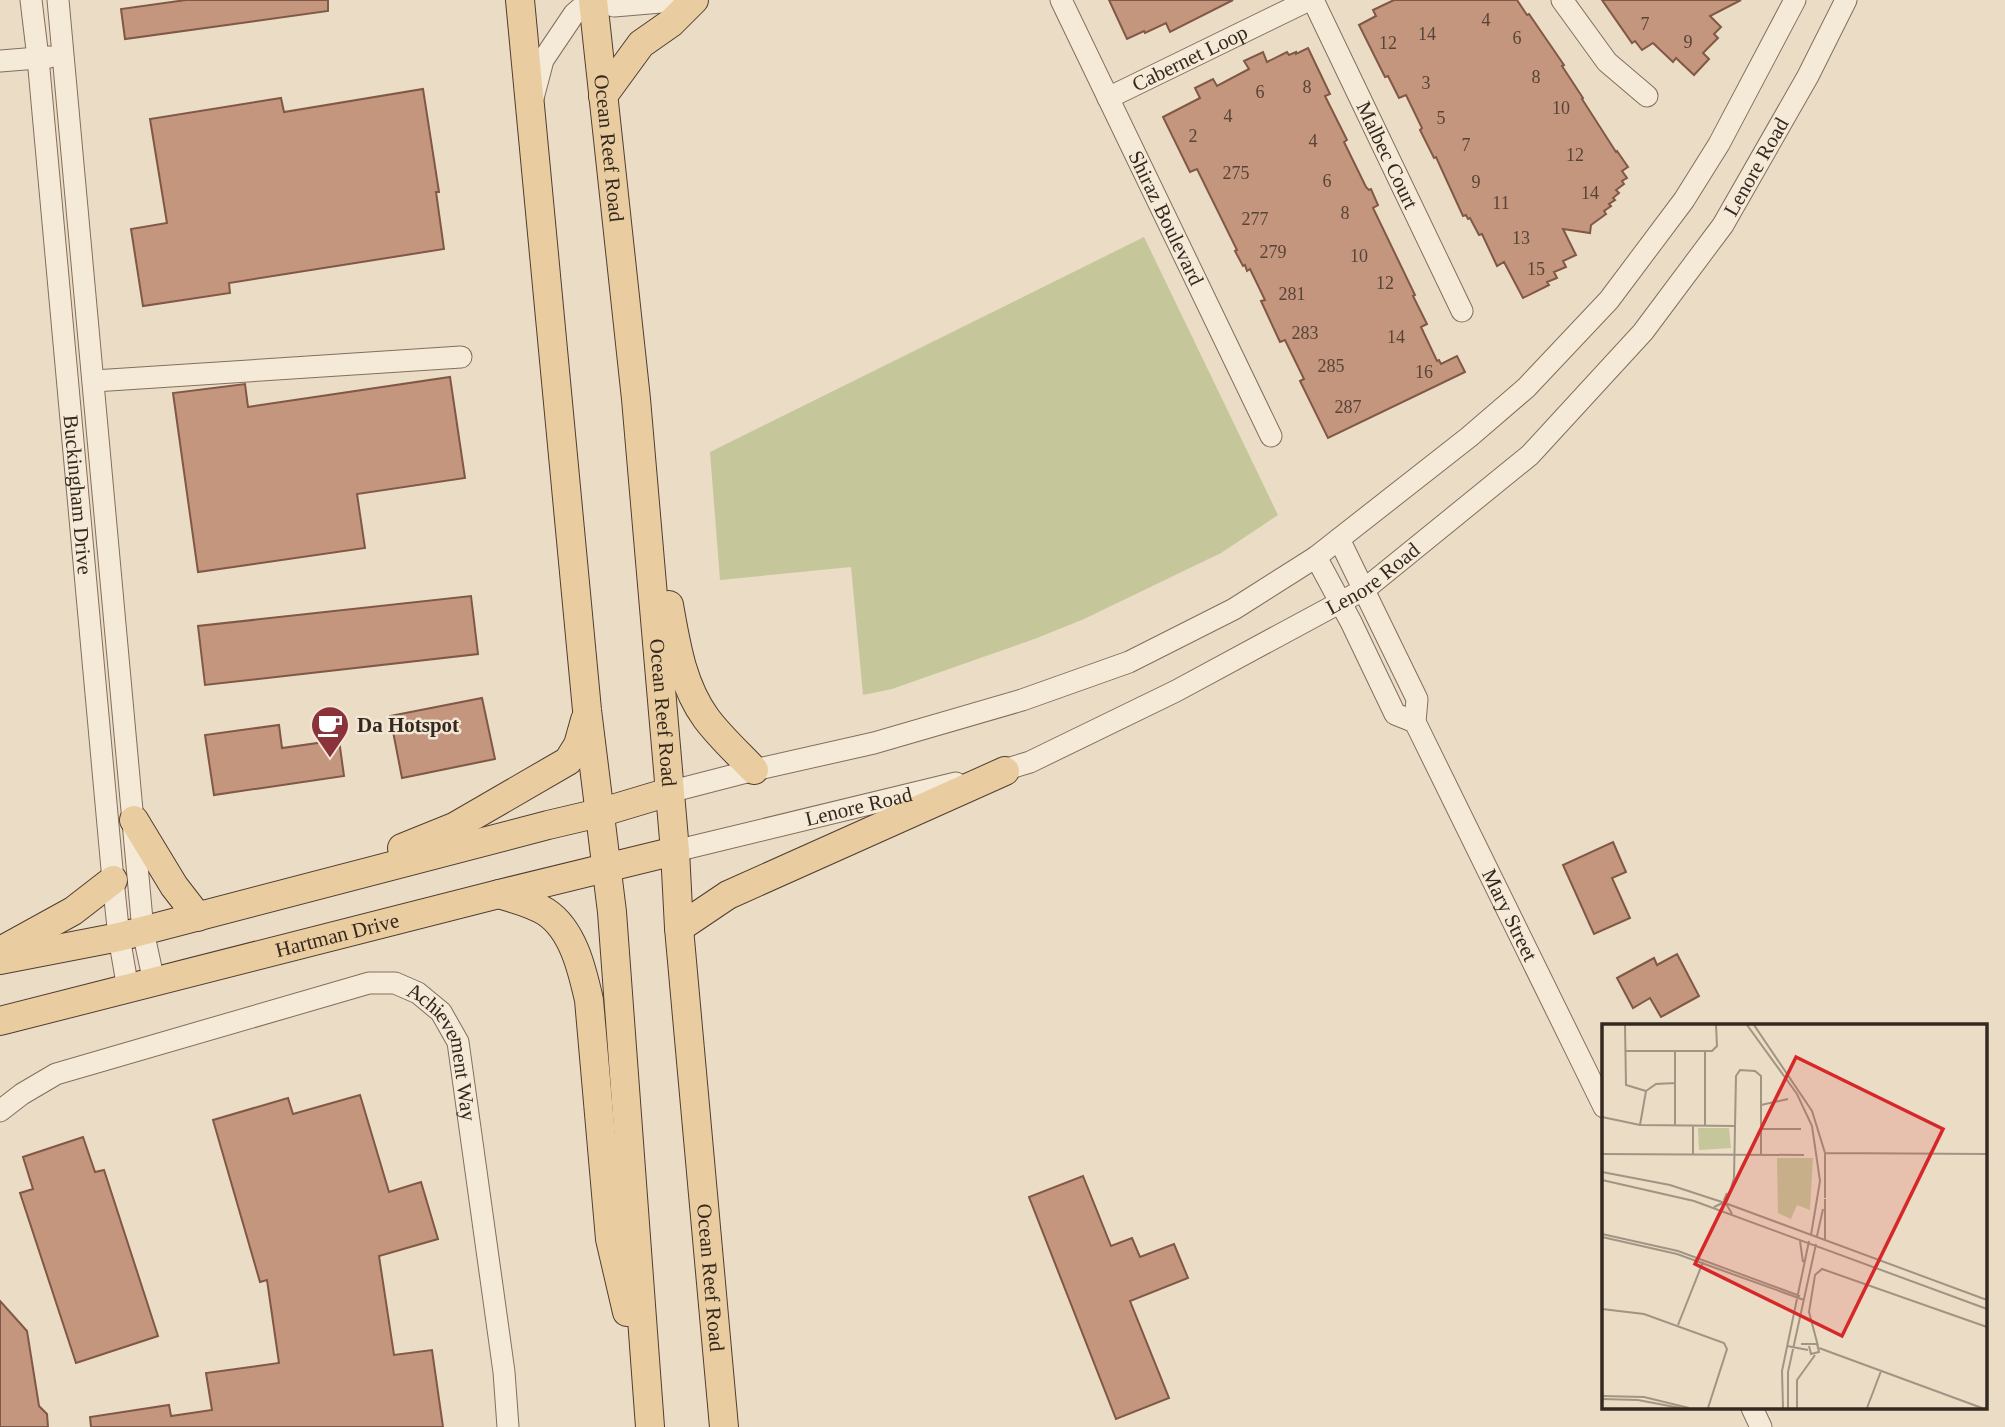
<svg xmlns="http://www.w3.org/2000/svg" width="2005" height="1427" viewBox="0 0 2005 1427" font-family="'Times New Roman',serif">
<rect width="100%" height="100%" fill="#eadcc5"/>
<!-- green -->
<path fill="#c5c79a" d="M 1144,237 L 1278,515 L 1221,553 L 1084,619 L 1037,638 L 892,689 L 863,695 L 851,567 L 720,580 L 710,452 Z"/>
<!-- building -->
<g fill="#c4967e" stroke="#805845" stroke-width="2">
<path d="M 186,0 L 328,0 L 328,11 L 125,39 L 121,9 Z"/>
<path d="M 1109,0 L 1233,0 L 1170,32 L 1166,23 L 1145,33 L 1144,31 L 1127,39 Z"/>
<path d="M 1394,0 L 1517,0 L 1527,15 L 1529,14 L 1564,65 L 1562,66 L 1583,98 L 1582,99 L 1616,152 L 1617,151 L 1628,167 L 1622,171 L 1627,178 L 1622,181 L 1624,184 L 1616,190 L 1619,193 L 1613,198 L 1615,200 L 1609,204 L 1611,206 L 1604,211 L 1606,214 L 1591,225 L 1590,233 L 1563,229 L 1576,255 L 1563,261 L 1566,267 L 1554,272 L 1557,278 L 1547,282 L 1549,285 L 1523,298 L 1504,262 L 1497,266 L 1482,234 L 1479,235 L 1470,218 L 1468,219 L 1466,215 L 1463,216 L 1436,157 L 1434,158 L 1420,130 L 1422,128 L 1406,95 L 1399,98 L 1388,76 L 1385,77 L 1359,25 L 1376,16 L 1373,10 Z"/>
<path d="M 1602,0 L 1741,0 L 1710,16 L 1721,27 L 1714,34 L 1718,38 L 1703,53 L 1709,59 L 1694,75 L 1676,58 L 1673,62 L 1653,43 L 1642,50 L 1635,41 L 1632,43 Z"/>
<path d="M 1308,48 L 1330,94 L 1325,96 L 1347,140 L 1344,142 L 1366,187 L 1369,190 L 1371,189 L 1378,205 L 1373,208 L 1415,295 L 1413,296 L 1427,324 L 1421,327 L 1437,361 L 1439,360 L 1441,364 L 1457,356 L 1465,372 L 1328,438 L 1300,381 L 1304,379 L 1285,340 L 1280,342 L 1261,301 L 1265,300 L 1250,269 L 1247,271 L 1245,265 L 1243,266 L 1235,251 L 1237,250 L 1197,169 L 1190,172 L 1163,117 L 1200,98 L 1195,88 L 1213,79 L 1217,86 L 1249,69 L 1244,61 L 1263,52 L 1267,62 L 1287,52 L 1289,55 L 1296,52 L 1296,54 Z"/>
<path d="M 423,89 L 439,192 L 436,192 L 444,249 L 229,283 L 230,293 L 143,306 L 131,229 L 167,223 L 150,119 L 281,98 L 284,112 Z"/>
<path d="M 450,377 L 465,478 L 357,494 L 365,548 L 198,572 L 173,393 L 245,384 L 248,407 Z"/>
<path d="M 471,596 L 478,654 L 205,685 L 198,626 Z"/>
<path d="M 482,698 L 495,759 L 402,778 L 390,716 Z"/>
<path d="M 279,725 L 282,748 L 339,740 L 344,776 L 214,795 L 205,735 Z"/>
<path d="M 1613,842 L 1626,872 L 1612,878 L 1630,918 L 1594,934 L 1563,865 Z"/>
<path d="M 1677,954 L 1699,996 L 1661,1017 L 1650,998 L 1633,1008 L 1617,978 L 1654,958 L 1657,965 Z"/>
<path d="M 360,1095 L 389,1192 L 421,1182 L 438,1239 L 379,1256 L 394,1355 L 432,1350 L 443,1427 L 91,1427 L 90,1417 L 169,1405 L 171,1416 L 212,1410 L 206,1373 L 279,1363 L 267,1280 L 260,1282 L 213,1120 L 288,1098 L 293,1114 Z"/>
<path d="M 83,1137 L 95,1172 L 104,1170 L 158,1336 L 76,1363 L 20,1193 L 33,1189 L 23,1157 Z"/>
<path d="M 1083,1176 L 1111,1246 L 1132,1238 L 1140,1257 L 1174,1244 L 1188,1278 L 1130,1301 L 1169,1398 L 1116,1419 L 1029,1197 Z"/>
<path d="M 0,1301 L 27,1331 L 39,1406 L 47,1414 L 48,1427 L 0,1427 Z"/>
</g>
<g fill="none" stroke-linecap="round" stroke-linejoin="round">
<defs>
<g id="minor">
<path id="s1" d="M 31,0 L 38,58 L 113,880 L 119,937 L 128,989"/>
<path d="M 58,0 L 143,931 L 154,982"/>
<path d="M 597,0 L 614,6 L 685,0"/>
<path id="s2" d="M 1061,0 L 1271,436"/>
<path id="s3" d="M 1313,0 L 1462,311"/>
<path d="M 1562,0 L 1607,62 L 1647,96"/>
<path d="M 0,61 L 50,57"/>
<path d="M 533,98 L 543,60 L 574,14 L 590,0"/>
<path id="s4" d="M 1108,98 L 1309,0"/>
<path d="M 94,381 L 461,357"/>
<path id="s5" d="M 1339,539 L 1417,699 L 1415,722 L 1604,1107"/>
<path d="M 1316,557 L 1351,622 L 1395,714 L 1415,722"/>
<path id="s6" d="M 991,774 L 1030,762 L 1176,691 L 1365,589 L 1530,455 L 1643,332 L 1723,225 L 1808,76 L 1846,0"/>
<path d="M 669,792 L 754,770 L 874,743 L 1022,700 L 1129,662 L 1234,609 L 1316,557 L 1469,437 L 1526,388 L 1609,300 L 1684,200 L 1719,144 L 1795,0"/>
<path id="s7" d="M 675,851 L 956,783"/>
<path id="s8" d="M 0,1111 L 22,1094 L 56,1074 L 369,983 L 395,983 L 418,993 L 441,1012 L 458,1042 L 504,1372 L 508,1427"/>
<path d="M 1752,1408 L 1761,1427"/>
</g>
<g id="major">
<path d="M 520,0 L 587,710 L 612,912 L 650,1427"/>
<path id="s9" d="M 593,0 L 636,399 L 675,851 L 679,928 L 724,1427"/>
<path d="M 603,96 L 641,44 L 671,23 L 694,0"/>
<path d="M 669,605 C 676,644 682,685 706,718 C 720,737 738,753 754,770"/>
<path d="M 134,820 L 174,886 L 198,917"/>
<path d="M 402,848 L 454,827 L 568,761 L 578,745 L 585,720"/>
<path d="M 499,894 C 514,899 532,903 546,912 C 573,930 582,969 589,1000 L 610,1239 L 627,1312"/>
<path d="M 679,928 L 728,895 L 1005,771"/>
<path d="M 2,950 L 73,911 L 113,880"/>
<path d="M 0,960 L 119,937 L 548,825 L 599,813 L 669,792"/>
<path id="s10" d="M 0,1021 L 499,894 L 675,851"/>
</g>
</defs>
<!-- minor casing -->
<use href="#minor" stroke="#836e5d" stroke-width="23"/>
<!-- major casing -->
<use href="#major" stroke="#513d31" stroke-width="30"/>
<!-- minor -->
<use href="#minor" stroke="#f5ead7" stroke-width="21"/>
<!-- major -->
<use href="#major" stroke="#e9cda0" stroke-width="28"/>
</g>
<!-- icons -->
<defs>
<symbol id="cafe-pin" viewBox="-11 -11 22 30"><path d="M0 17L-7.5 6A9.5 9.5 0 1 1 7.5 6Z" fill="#8c323a" stroke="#f2e7d4"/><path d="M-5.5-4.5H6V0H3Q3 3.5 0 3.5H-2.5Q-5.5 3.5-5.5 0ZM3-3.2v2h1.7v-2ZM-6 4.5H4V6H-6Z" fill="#fff"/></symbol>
</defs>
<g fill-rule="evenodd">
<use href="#cafe-pin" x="308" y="703" width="44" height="60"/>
</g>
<g text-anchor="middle" stroke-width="5" stroke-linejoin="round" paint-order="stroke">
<!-- number labels -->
<g font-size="18" fill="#584437">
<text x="1486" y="26">4</text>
<text x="1645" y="30">7</text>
<text x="1427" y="40">14</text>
<text x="1517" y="44">6</text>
<text x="1688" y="48">9</text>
<text x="1388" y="49">12</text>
<text x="1536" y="83">8</text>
<text x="1426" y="89">3</text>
<text x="1307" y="93">8</text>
<text x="1260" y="98">6</text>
<text x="1561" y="114">10</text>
<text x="1228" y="122">4</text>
<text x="1441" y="124">5</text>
<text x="1193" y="142">2</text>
<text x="1313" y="147">4</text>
<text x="1466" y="151">7</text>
<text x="1575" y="161">12</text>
<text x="1236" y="179">275</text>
<text x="1327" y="187">6</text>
<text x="1476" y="188">9</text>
<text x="1590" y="199">14</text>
<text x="1501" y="209">11</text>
<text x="1345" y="219">8</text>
<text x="1255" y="225">277</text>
<text x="1521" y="244">13</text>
<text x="1273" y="258">279</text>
<text x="1359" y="262">10</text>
<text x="1536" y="275">15</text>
<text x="1385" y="289">12</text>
<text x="1292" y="300">281</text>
<text x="1305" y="339">283</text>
<text x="1396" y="343">14</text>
<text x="1331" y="372">285</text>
<text x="1424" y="378">16</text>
<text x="1348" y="413">287</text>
</g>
<!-- street labels -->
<g font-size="21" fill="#34281f" stroke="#f2e7d4">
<text dy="7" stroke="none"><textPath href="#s4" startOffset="91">Cabernet Loop</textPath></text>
<text dy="7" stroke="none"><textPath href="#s9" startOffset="149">Ocean Reef Road</textPath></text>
<text dy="7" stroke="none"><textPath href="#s3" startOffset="172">Malbec Court</textPath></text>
<text dy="7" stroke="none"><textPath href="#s6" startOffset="998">Lenore Road</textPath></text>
<text dy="7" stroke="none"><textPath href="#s2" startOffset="242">Shiraz Boulevard</textPath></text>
<text dy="7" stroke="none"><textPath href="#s1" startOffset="497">Buckingham Drive</textPath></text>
<text dy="7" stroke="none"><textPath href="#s6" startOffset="430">Lenore Road</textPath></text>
<text dy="7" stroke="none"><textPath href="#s9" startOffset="716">Ocean Reef Road</textPath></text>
<text dy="7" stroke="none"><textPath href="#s7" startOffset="189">Lenore Road</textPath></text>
<text dy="7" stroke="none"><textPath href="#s5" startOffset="416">Mary Street</textPath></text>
<text dy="7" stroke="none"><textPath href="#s10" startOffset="348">Hartman Drive</textPath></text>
<text dy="7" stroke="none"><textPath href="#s8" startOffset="511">Achievement Way</textPath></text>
<text dy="7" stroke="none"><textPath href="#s9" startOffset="1283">Ocean Reef Road</textPath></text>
</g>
<!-- poi labels -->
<g font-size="21" font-weight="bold" fill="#34281f" stroke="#f2e7d4" text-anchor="start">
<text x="357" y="732">Da Hotspot</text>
</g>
</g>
<!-- overview -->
<g transform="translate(1602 1024)">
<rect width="385" height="385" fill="#eadcc5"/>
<path d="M 96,104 L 127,104 L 129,124 L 97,126 ZM 175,134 L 211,134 L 208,186 L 195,181 L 189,195 L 176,189 Z" fill="#c5c79a"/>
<path fill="none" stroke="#a19483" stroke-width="2" d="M 23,1 L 24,61 L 44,67M 145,1 L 195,70 L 210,102 L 218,157 L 209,211M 152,1 L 210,87 L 223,129 L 223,174M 24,27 L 110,27 L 115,22 L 114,1M 103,27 L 103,102M 159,81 L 186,75M 0,93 L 38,101 L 134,102M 38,101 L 44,67 L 54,60 L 73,59M 73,102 L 73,27M 91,102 L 91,131M 159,105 L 199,105M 223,129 L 385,130M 0,130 L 202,131M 0,148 L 68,161 L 123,179 L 385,276M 0,156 L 92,177 L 385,285M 125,169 L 122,176 L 130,190M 112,183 L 125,177 L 132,154 L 134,52 L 138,46 L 153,47 L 159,52 L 159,131M 0,210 L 76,227 L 198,272M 215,212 L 221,185M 0,213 L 75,230 L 202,276M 198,217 L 201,238M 223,217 L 223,175M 0,285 L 42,290 L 122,319 L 125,325 L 106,384M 76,301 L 101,238M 199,320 L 215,320 L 217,328 L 209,330 L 207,322M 185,322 L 206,326M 216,322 L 207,288 L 213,251 L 220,245 L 385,303M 217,324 L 380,384M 0,372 L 42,373 L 87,384M 0,375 L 36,376 L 78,384M 181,384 L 180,347 L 207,217M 186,384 L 186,348 L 214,220M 195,384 L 195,356 L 213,331M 265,384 L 279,347"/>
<path fill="#d62828" fill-opacity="0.15" stroke="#d62828" stroke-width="3.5" d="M 194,33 L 341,105 L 240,312 L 93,240 Z"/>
<rect width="385" height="385" fill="none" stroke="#34281f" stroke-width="3.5"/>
</g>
</svg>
